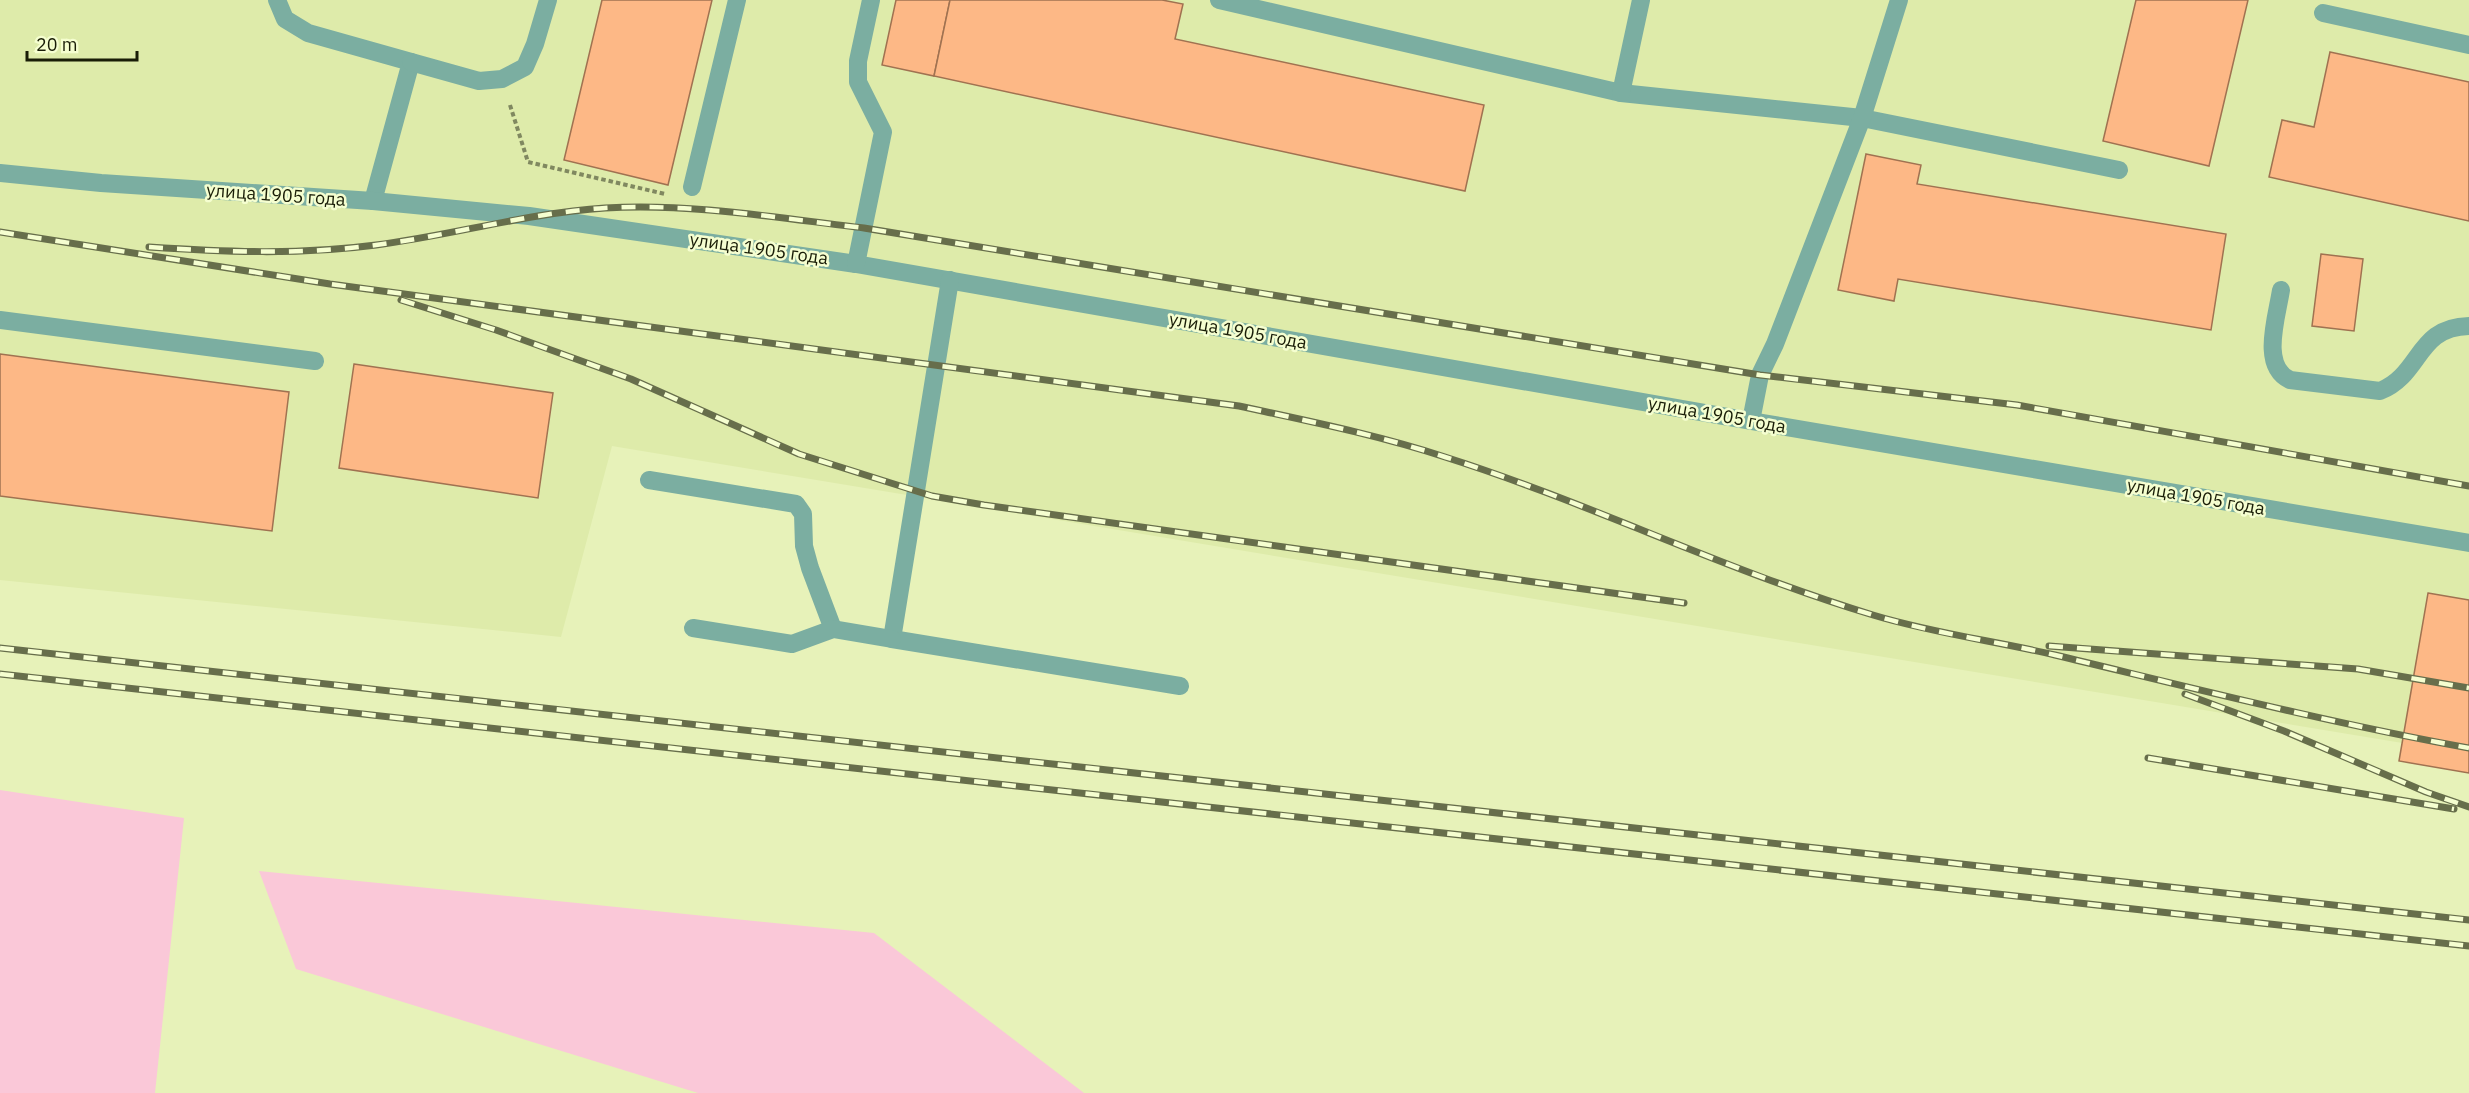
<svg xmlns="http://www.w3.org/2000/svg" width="2469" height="1093" viewBox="0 0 2469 1093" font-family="'IBM Plex Sans',sans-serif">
<rect width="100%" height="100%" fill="#e7f2b9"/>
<!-- built -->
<path fill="#deebaa" d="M 0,0 L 2469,0 L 2469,754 L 612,446 L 561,637 L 0,580 Z"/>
<!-- green -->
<g fill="#fac8d8">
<path d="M 0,790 L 184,818 L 155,1093 L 0,1093 Z"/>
<path d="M 259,871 L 874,933 L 1084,1093 L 698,1093 L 296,969 Z"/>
</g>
<!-- building -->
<g fill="#fdb886" stroke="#a07251" stroke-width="1.5">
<path d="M 602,0 L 712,0 L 668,185 L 564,160 Z"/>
<path d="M 896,0 L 950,0 L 934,76 L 882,65 Z"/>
<path d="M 950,0 L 1162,0 L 1183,4 L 1175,39 L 1484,105 L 1465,191 L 934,76 Z"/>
<path d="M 2136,0 L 2248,0 L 2209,166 L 2103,141 Z"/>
<path d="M 2330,52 L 2469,82 L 2469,221 L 2269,177 L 2282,120 L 2314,127 Z"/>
<path d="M 1866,154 L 1921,165 L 1917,184 L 2226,234 L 2211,330 L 1898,279 L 1894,301 L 1838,290 Z"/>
<path d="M 2321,254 L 2363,259 L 2354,331 L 2312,326 Z"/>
<path d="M 0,354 L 289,392 L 272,531 L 0,496 Z"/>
<path d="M 354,364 L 553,393 L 538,498 L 339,468 Z"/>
<path d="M 2428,593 L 2469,600 L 2469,773 L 2399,761 Z"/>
</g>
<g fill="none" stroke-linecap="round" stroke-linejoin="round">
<!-- path -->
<path stroke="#808860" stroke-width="4" stroke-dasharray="4.5 3" stroke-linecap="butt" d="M 510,105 L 528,162 L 665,194"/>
<!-- lane -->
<g stroke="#7baea1" stroke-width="18">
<path d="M 277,0 L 285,19 L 308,33 L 411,62 L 373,201"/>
<path d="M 1219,0 L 1621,93 L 1862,118 L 2119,170"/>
<path d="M 2323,13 L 2469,45"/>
<path d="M 411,62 L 479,81 L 502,79 L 525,67 L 535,44 L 548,0"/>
<path d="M 1621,93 L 1641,0"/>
<path d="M 0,173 L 101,183 L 373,201 L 529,216 L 856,264 L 1751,421 L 2469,543"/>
<path d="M 692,187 L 737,0"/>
<path d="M 856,264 L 883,132 L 858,82 L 858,61 L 871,0"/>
<path d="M 950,280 L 892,639 L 1180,686"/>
<path d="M 2281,290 C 2277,317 2260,366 2290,380 L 2380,391 C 2422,374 2416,327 2469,326"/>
<path d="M 0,320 L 315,361"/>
<path d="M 1751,421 L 1760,375 L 1775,344 L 1862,118 L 1899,0"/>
<path d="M 649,480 L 796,504 L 803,514 L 804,546 L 810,568 L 833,629"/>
<path d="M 693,628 L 792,644 L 833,629 L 892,639"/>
</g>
<defs>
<g id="rail">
<path d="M 0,232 L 330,284 L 1239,406 C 1308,421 1378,435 1445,457 C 1590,503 1727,571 1873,615 C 1932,633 1995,641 2055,655 C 2193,688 2330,723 2469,748"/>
<path d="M 149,247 C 225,252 301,255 376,245 C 453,235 528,213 605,208 C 692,203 778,218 864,228 L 1760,375 L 2017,405 L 2469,486"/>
<path d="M 401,300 L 496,330 L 631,379 L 799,454 L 932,496 L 984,505 L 1684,603"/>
<path d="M 2049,646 L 2358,669 L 2469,688"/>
<path d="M 0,648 L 2469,920"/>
<path d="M 0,674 L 2469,946"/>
<path d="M 2185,694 L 2284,731 L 2426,792 L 2469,807"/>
<path d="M 2148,758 L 2454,809"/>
</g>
</defs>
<!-- rail casing -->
<use href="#rail" stroke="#676e4b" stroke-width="7"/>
<!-- rail -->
<use href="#rail" stroke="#f5fed0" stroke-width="4.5" stroke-dasharray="14" stroke-linecap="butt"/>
</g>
<g text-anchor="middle" stroke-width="5" stroke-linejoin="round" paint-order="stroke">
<!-- street labels -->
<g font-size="18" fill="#191d07" stroke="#f5fed0">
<text transform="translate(276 195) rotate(4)" y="6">улица 1905 года</text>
<text transform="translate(759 249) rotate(8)" y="6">улица 1905 года</text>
<text transform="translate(1238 331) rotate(10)" y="6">улица 1905 года</text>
<text transform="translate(1717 415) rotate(10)" y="6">улица 1905 года</text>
<text transform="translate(2196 497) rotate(10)" y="6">улица 1905 года</text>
</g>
</g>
<!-- scale -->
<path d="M27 51v9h110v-9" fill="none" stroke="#191d07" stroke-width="3"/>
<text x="36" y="51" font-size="18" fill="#191d07" stroke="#f5fed0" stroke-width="4.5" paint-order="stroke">20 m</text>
</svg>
